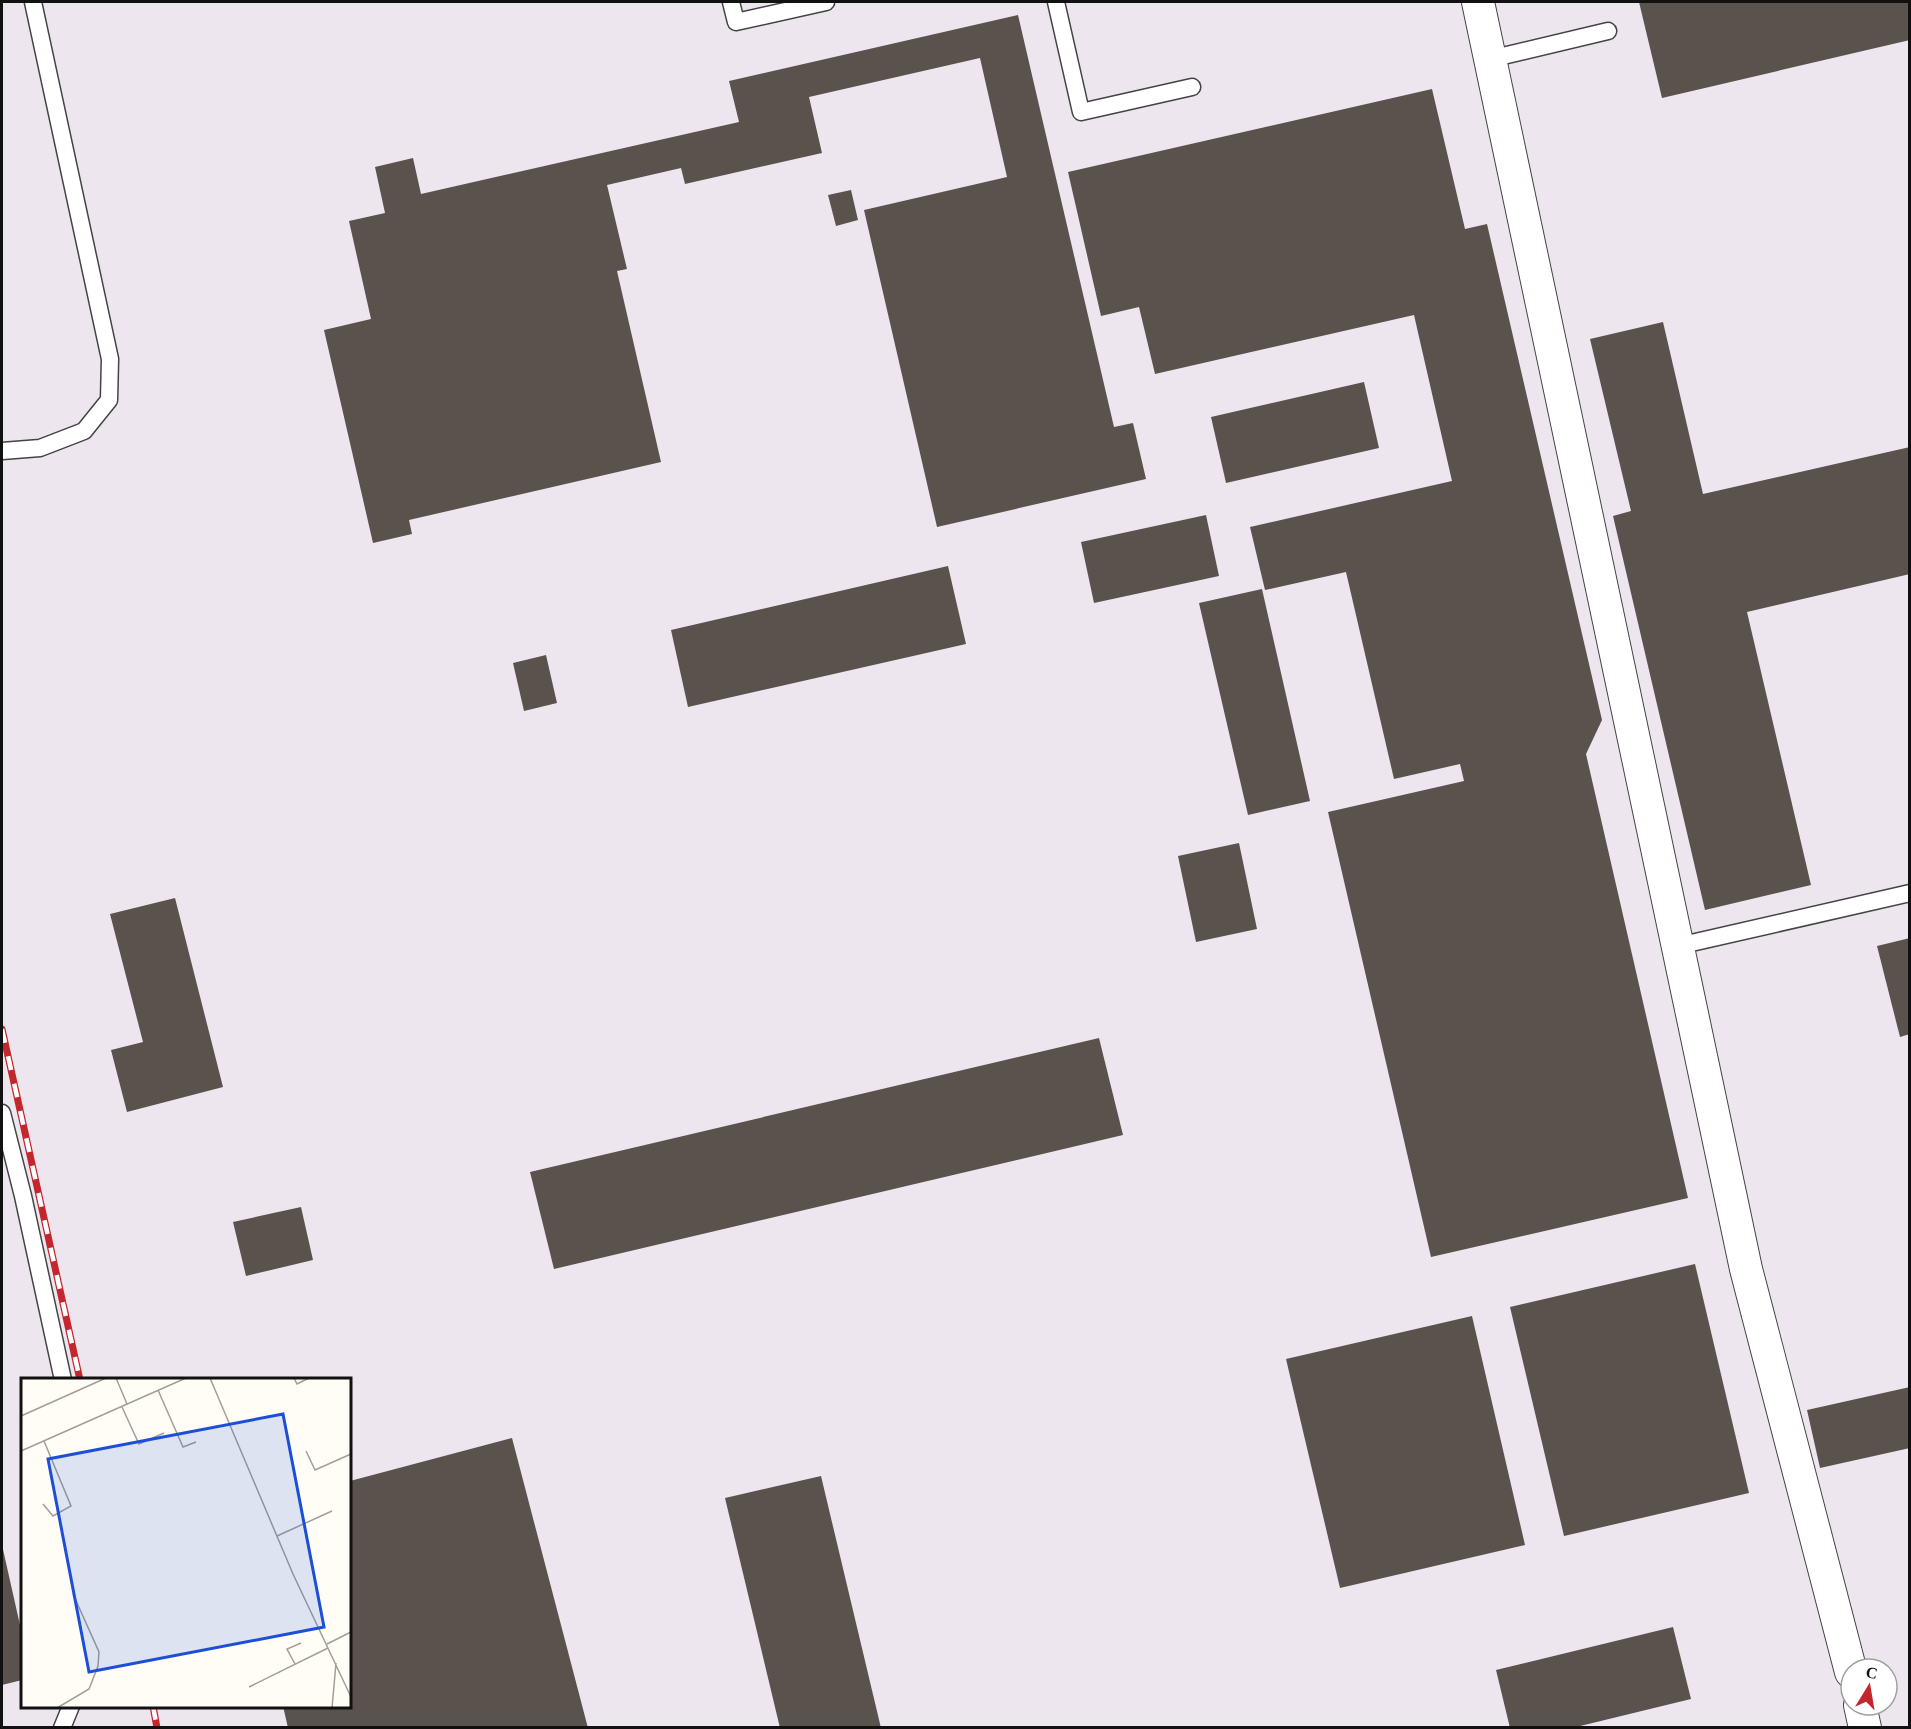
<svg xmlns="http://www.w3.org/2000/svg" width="1911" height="1729" viewBox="0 0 1911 1729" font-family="'Libre Baskerville',serif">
<rect width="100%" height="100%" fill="#fffdf5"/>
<!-- industrial -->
<path fill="#eee6ef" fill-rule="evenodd" d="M 2,2 L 1909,2 L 1909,1727 L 2,1728 ZM 22,1380 L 350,1380 L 350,1706 L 22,1706 ZM 1851,1669 L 1887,1669 L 1887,1705 L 1851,1705 Z"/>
<!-- building -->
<g fill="#5a524d">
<path d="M 1639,2 L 1910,2 L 1910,40 L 1662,98 Z"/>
<path d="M 1018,15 L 1114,427 L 1133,423 L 1146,479 L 937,527 L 864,210 L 1007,177 L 980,58 L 809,97 L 822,153 L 685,184 L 681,168 L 607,185 L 627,269 L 617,271 L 661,462 L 409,520 L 412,534 L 373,543 L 324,330 L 371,319 L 349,221 L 385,213 L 375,167 L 413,158 L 421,194 L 739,122 L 729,81 Z"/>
<path d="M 1432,89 L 1465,229 L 1487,224 L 1602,720 L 1586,754 L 1688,1198 L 1431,1257 L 1328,812 L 1464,781 L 1460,764 L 1394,779 L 1346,572 L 1265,590 L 1250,527 L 1452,481 L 1414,315 L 1155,374 L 1139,307 L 1101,316 L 1068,172 Z"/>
<path d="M 851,190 L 858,220 L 836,226 L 828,195 Z"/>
<path d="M 1663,322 L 1703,494 L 1910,447 L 1910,574 L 1747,612 L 1811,885 L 1705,910 L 1613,516 L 1631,511 L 1590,339 Z"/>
<path d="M 1364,382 L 1379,448 L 1226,483 L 1211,417 Z"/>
<path d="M 1206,515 L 1219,576 L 1094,603 L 1081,542 Z"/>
<path d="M 948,566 L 966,644 L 688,707 L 671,630 Z"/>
<path d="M 1262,589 L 1310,801 L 1248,815 L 1199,603 Z"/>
<path d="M 546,655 L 557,703 L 524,711 L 513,663 Z"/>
<path d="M 1239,843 L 1257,929 L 1196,942 L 1178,856 Z"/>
<path d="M 175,898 L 223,1087 L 127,1112 L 111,1050 L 143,1042 L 110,914 Z"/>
<path d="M 1910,938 L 1910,1034 L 1900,1037 L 1877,946 Z"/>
<path d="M 1099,1038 L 1123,1135 L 554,1269 L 530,1172 Z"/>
<path d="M 301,1207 L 313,1260 L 246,1276 L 233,1222 Z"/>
<path d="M 1695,1264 L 1749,1493 L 1564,1536 L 1510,1307 Z"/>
<path d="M 1472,1316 L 1525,1545 L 1340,1588 L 1286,1359 Z"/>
<path d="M 1910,1387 L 1910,1448 L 1820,1468 L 1807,1410 Z"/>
<path d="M 512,1438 L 588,1728 L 288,1728 L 283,1706 L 350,1706 L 350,1481 Z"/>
<path d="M 821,1476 L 881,1728 L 780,1728 L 725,1498 Z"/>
<path d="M 2,1545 L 22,1634 L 22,1680 L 2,1685 Z"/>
<path d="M 1673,1627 L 1691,1699 L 1572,1728 L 1510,1728 L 1496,1670 Z"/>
</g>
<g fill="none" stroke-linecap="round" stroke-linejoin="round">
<defs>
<g id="service">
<path d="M 731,2 L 736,22 L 826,2"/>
<path d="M 1056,2 L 1081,112 L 1192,87"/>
<path d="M 1490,59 L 1608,31"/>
<path d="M 2,451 L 40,448 L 84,431 L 109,400 L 110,359 L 33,2"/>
<path d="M 1678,946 L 1910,893"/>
<path d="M 2,1113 L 23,1196 L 63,1380"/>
<path d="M 62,1728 L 71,1706"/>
</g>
<g id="minor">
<path d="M 1478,2 L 1746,1269 L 1851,1672"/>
<path d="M 1860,1705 L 1865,1728"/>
</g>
</defs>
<!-- service casing -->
<use href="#service" stroke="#444" stroke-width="19"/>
<!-- minor casing -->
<use href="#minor" stroke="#444" stroke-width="34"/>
<!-- service -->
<use href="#service" stroke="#fff" stroke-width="16"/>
<!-- minor -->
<use href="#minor" stroke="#fff" stroke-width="32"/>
<defs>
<g id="rail">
<path d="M 2,1029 L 80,1380"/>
<path d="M 153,1706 L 157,1728"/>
</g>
</defs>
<!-- rail casing -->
<use href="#rail" stroke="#c4262e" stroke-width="7"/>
<!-- rail -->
<use href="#rail" stroke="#fff" stroke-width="4.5" stroke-dasharray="14" stroke-linecap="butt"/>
</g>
<!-- overview -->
<g transform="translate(21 1378)">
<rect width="330" height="330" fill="#fffdf5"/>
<path fill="none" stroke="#a09f9a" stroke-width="1.5" d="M 95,0 L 106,26M 189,0 L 272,196 L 330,319M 273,0 L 276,6 L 288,0M 137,12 L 162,69 L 175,64M 101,29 L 118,66 L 143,55M 0,38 L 85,0M 0,73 L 165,0M 285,73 L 294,92 L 330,76M 22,126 L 32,138 L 50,128 L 23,63M 256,158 L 311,133M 306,266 L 330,254M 274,286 L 266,271 L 280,265M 228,309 L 307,270M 36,330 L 68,311 L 77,288 L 78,274 L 52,216M 311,330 L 315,285"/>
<path fill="#1d4ed8" fill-opacity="0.15" stroke="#1d4ed8" stroke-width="3" d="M 262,36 L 303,249 L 68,294 L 27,81 Z"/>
<rect width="330" height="330" fill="none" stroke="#111" stroke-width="3"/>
</g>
<!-- border -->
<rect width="1911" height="1729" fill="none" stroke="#111111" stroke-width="6"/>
<!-- north arrow -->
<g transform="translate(1869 1687) rotate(11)"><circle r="28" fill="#ffffff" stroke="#a0a0a0" stroke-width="1.5"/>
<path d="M0-4.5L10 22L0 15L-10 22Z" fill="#c4262e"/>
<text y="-9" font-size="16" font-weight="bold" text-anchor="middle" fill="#111111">С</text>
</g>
</svg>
